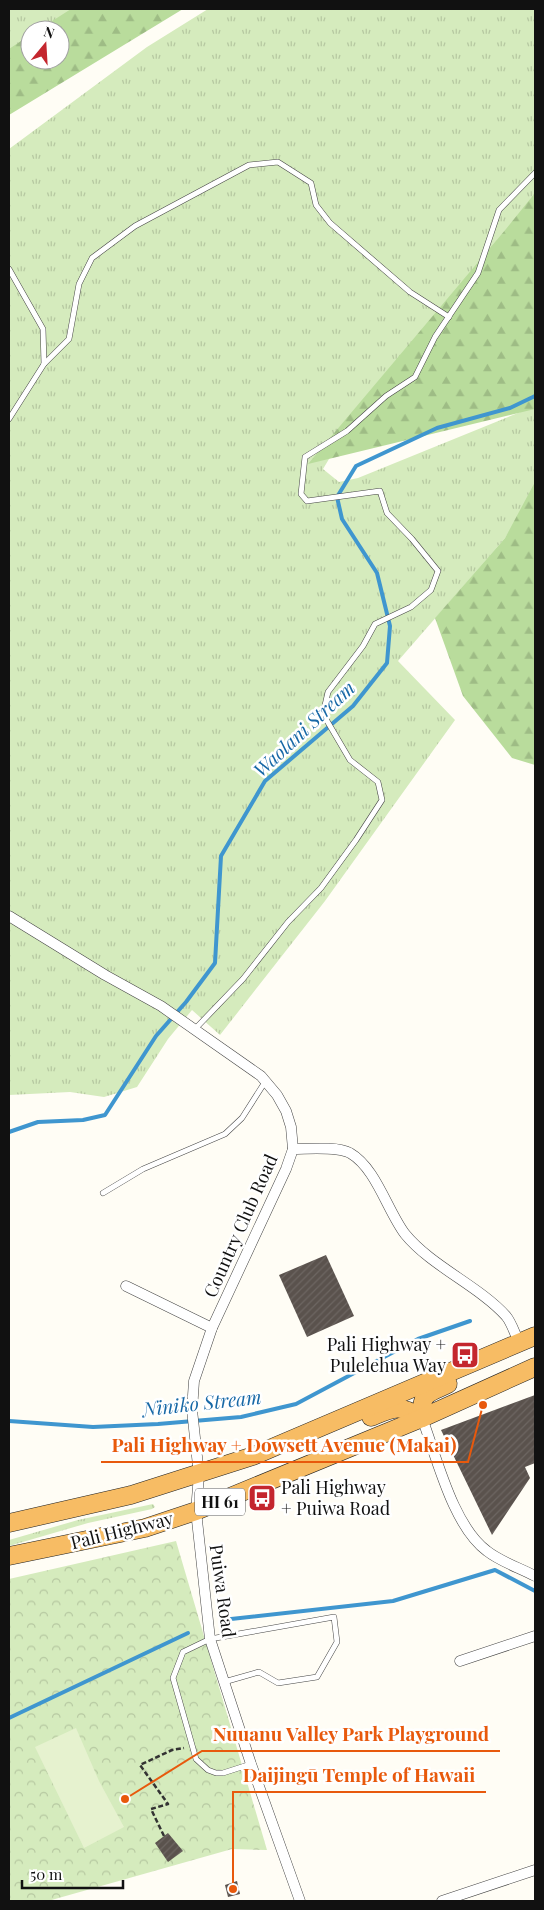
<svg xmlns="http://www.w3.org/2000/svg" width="544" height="1910" viewBox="0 0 544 1910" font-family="'Playfair Display',serif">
<defs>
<pattern id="grass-tufts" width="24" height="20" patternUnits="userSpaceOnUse" patternTransform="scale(1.25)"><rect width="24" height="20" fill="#d5ebbd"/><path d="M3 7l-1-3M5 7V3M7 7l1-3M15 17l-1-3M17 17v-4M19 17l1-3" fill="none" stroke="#b6c8a1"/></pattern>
<pattern id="forest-firs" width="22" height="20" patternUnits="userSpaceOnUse" patternTransform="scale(1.25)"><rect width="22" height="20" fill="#b9dc9c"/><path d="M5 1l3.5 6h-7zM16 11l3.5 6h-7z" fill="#9ebc85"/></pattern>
<pattern id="park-crowns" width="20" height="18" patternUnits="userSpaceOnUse" patternTransform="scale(1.25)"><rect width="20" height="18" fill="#d5ebbd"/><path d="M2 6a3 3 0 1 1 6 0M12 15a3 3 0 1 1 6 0" fill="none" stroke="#b6c8a1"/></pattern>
<pattern id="building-hatch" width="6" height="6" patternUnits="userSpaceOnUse" patternTransform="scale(1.25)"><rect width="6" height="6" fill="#5a524d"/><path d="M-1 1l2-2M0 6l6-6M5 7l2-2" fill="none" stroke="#6d6662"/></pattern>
</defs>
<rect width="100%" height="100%" fill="#fffdf5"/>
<!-- grass -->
<g fill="url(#grass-tufts)">
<path d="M 9,9 L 94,9 L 60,30 L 30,30 L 30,49 L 9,62 Z"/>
<path d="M 208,9 L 535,9 L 535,208 L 335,449 L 323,469 L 339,482 L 358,478 L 535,406 L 535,491 L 505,538 L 398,661 L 455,720 L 325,901 L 220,1035 L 192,1010 L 168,1039 L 137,1087 L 104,1097 L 70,1092 L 9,1095 L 9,149 L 147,47 Z"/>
<path d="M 153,1504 L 155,1507 L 152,1509 L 88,1523 L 9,1546 L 9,1540 L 78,1520 Z"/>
</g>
<!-- forest -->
<g fill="url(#forest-firs)">
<path d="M 71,9 L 183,9 L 9,115 L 9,49 L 30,35 L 30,60 L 60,60 L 60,30 L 38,30 Z"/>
<path d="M 535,193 L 535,409 L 308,464 L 506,229 Z"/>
<path d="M 535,482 L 535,765 L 512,758 L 463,696 L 435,618 L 505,538 Z"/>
</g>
<!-- park -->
<path fill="url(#park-crowns)" d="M 176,1541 L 267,1850 L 232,1849 L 48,1901 L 9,1901 L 9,1579 Z"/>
<!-- pitch -->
<path fill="#e6f2cf" d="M 76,1728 L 99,1781 L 124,1827 L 84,1848 L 35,1747 Z"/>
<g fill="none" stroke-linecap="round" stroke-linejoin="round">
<!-- stream -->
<g stroke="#3f96cf" stroke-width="4">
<path d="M 9,1132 L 38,1122 L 83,1120 L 105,1115 L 156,1036 L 186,1002 L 215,963 L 221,856 L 265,781 L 353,706 L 387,663 L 390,626 L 377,573 L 342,519 L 337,497 L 356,466 L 437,428 L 510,408 L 535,396"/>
<path d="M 9,1421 L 93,1427 L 158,1424 L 241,1417 L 296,1404 L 418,1339 L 470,1321"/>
<path d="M 222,1620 L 393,1601 L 495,1570 L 535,1591"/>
<path d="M 9,1718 L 188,1633"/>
</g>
</g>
<!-- building -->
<g fill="url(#building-hatch)">
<path d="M 326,1255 L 354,1316 L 307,1337 L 279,1275 Z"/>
<path d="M 535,1395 L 535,1463 L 525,1467 L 530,1478 L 492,1535 L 441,1430 Z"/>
<path d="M 168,1833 L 183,1851 L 168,1862 L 155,1843 Z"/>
<path d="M 237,1881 L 240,1894 L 228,1897 L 225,1885 Z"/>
</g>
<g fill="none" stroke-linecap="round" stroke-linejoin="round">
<defs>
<g id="service">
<path d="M 9,269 L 43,329 L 44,364 L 9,419"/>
<path d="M 44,364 L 69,339 L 79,284 L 92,258 L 135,226 L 249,165 L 278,162 L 311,183 L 316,205 L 330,223 L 410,292 L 449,317"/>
<path d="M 195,1029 L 243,979 L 288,922 L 321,888 L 356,840 L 382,800 L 378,782 L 350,760 L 323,714 L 328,692 L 363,646 L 375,624 L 411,607 L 431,590 L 438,571 L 412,539 L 387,513 L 380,491 L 307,501 L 301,494 L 305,457 L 347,431 L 386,396 L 415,377 L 435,337 L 478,273 L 499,210 L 535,173"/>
<path d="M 103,1193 L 143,1169 L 225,1134 L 242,1118 L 265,1082"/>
<path d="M 224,1682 L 259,1672 L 278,1683 L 317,1677 L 337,1642 L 334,1617 L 210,1639 L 183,1652 L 173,1678 L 196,1759 L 208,1770 L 216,1773 L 223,1773 L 251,1764"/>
</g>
<g id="minor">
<path d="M 9,916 L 105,975 L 161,1006 L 261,1076 L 277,1095 L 286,1111 L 291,1127 L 293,1149 L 286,1169 L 212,1328 L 194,1381 L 192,1410 L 199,1475 L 196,1511 L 210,1639 L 251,1764 L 300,1901"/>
<path d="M 293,1149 C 308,1149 337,1146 350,1153 C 376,1168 387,1210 405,1234 C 431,1266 479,1286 506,1316 C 512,1323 515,1335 520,1344"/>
<path d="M 126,1286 L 212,1328"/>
<path d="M 422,1418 C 437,1458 453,1526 487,1551 C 501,1562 520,1568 535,1576"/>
<path d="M 460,1661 L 535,1636"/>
<path d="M 442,1901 L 535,1870"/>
</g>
<g id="trunk">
<path d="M 371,1417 C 395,1407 399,1404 422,1418"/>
<path d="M 422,1418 C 420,1392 428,1394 448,1384"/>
<path d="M 9,1523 L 131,1495 L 253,1456 L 535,1336"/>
<path d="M 9,1556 L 145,1528 L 196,1511 L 422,1418 L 535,1367"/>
</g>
</defs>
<!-- service casing -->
<use href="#service" stroke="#444" stroke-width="6"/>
<!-- minor casing -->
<use href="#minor" stroke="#444" stroke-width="11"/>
<!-- trunk casing -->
<use href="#trunk" stroke="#222" stroke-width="19"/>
<!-- path -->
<path stroke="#333" stroke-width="2.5" stroke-dasharray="5 2.5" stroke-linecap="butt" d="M 164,1836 L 151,1809 L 168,1804 L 140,1765 L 172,1750 L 184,1748"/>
<!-- service -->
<use href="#service" stroke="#fff" stroke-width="5"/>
<!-- minor -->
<use href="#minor" stroke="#fff" stroke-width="10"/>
<!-- trunk -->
<use href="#trunk" stroke="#f7bc64" stroke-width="18"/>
</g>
<!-- icons -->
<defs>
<symbol id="bus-square" viewBox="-11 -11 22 22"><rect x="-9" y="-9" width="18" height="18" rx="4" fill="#c4262e" stroke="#fff"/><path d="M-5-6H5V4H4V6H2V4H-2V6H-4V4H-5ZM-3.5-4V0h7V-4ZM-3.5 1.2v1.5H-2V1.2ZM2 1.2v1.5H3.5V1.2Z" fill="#fff"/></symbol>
</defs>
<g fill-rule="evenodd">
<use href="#bus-square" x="449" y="1339" width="32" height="32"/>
<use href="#bus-square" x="246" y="1482" width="32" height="32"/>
</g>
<g text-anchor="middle" stroke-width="5" stroke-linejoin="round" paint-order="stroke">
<!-- shield labels -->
<rect fill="#fff" stroke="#585858" stroke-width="1" x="195" y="1488.5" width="50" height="27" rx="4"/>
<g font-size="16" font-weight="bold" fill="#111">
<text x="220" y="1508">HI 61</text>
</g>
<!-- street labels -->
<g font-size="18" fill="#111" stroke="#fff">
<text transform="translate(241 1226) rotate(-66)" y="6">Country Club Road</text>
<text transform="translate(122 1531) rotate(-14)" y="6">Pali Highway</text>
<text transform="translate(222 1591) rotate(82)" y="6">Puiwa Road</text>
</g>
<!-- poi labels -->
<g font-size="18" fill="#111" stroke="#fff" text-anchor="end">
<text x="446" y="1351">Pali Highway +<tspan x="446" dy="21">Pulelehua Way</tspan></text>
<text x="281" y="1494" text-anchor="start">Pali Highway<tspan x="281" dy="21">+ Puiwa Road</tspan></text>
</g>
<!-- water labels -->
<g font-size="19" font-style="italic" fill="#1768a6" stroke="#fff">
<text transform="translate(304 729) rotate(-43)" y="7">Waolani Stream</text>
<text transform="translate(202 1403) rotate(-6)" y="7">Niniko Stream</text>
</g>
</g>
<!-- callouts -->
<path fill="none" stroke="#e8590c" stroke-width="2" d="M483 1405L468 1462H101M125 1799L202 1751H500M233 1889L233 1792H486"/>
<g fill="#e8590c" stroke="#fff" stroke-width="2">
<circle cx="483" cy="1405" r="5"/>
<circle cx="125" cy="1799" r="5"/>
<circle cx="233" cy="1889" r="5"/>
</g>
<g font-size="19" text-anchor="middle" font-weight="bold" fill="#e8590c" stroke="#fff" stroke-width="5" stroke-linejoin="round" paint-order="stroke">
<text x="284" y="1452">Pali Highway + Dowsett Avenue (Makai)</text>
<text x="351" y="1741">Nuuanu Valley Park Playground</text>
<text x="359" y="1782">Daijingū Temple of Hawaii</text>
</g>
<!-- border -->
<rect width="544" height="1910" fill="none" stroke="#111111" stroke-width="20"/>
<!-- north arrow -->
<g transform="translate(45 45) rotate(18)"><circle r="24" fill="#ffffff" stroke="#a0a0a0"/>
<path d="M0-4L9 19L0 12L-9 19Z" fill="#c4262e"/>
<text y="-8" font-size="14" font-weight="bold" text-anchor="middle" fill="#111111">N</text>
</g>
<!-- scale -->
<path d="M22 1880v8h101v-8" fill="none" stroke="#111111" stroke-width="2.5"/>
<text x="30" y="1880" font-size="15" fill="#111111" stroke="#ffffff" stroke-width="4" paint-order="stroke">50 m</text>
</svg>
